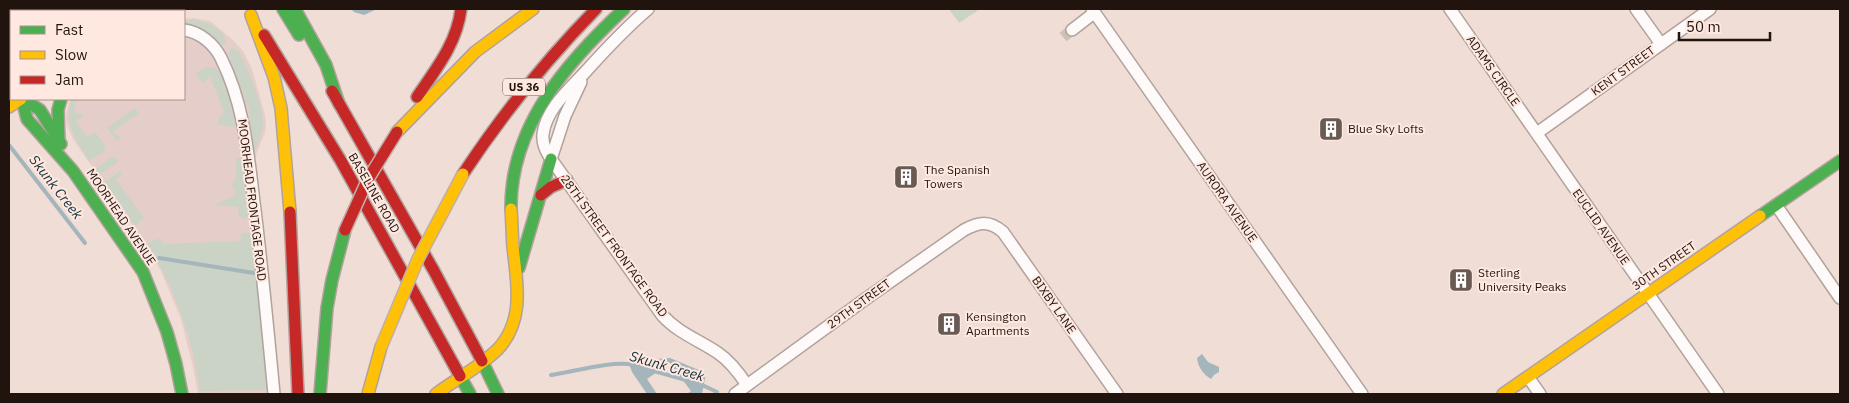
<svg xmlns="http://www.w3.org/2000/svg" width="1849" height="403" viewBox="0 0 1849 403" font-family="'IBM Plex Sans',sans-serif">
<rect width="100%" height="100%" fill="#f0ddd5"/>
<!-- commercial -->
<g fill="#e5cec9">
<path d="M 9,9 L 106,9 L 103,11 L 11,11 L 11,77 L 9,79 Z"/>
<path d="M 193,18 L 210,21 L 233,40 L 243,51 L 252,69 L 265,115 L 266,125 L 265,133 L 258,149 L 250,175 L 274,394 L 198,394 L 193,367 L 181,319 L 161,271 L 139,235 L 73,139 L 67,125 L 66,115 L 70,99 L 184,99 L 184,19 Z"/>
</g>
<!-- green -->
<g fill="#cad3c6">
<path d="M 949,9 L 980,9 L 959,23 Z"/>
<path d="M 188,20 C 202,19 224,27 226,43 L 222,45 C 211,34 199,25 184,24 L 184,21 Z"/>
<path d="M 231,48 L 238,50 C 246,62 264,109 263,124 C 263,135 255,146 253,158 L 249,109 L 228,53 Z"/>
<path d="M 207,67 C 211,67 215,67 218,70 C 226,79 236,115 237,126 L 230,127 L 218,124 L 218,120 L 224,112 L 210,76 L 203,83 L 195,74 Z"/>
<path d="M 72,99 L 76,99 L 74,112 L 84,115 L 76,122 L 87,137 L 95,132 L 105,145 L 104,152 L 89,161 C 77,141 62,123 72,99 Z"/>
<path d="M 135,108 L 139,113 L 112,132 L 121,138 L 119,140 L 115,139 L 107,128 Z"/>
<path d="M 112,157 L 117,159 L 118,162 L 99,175 L 95,169 Z"/>
<path d="M 239,157 L 244,163 L 250,216 L 245,219 L 239,216 L 238,207 L 214,205 L 236,195 L 232,185 L 236,177 L 236,160 Z"/>
<path d="M 120,171 L 122,174 L 116,179 L 144,218 L 135,226 L 104,182 Z"/>
<path d="M 247,232 L 252,234 L 253,239 L 260,296 L 268,390 L 200,391 C 197,375 194,357 190,341 C 180,307 166,274 147,244 L 158,238 L 164,244 L 241,241 L 240,234 Z"/>
</g>
<!-- water -->
<g fill="#a4b5bc">
<path d="M 351,9 L 377,9 L 364,15 L 354,12 Z"/>
<path d="M 1202,354 L 1208,362 L 1219,367 L 1219,372 L 1214,375 L 1211,379 C 1203,374 1198,367 1197,358 Z"/>
<path d="M 670,358 L 706,373 L 702,394 L 687,394 L 691,391 L 670,363 L 647,379 L 657,394 L 647,394 L 632,372 L 628,361 Z"/>
</g>
<g fill="none" stroke-linecap="round" stroke-linejoin="round">
<!-- stream -->
<g stroke="#a4b5bc" stroke-width="4">
<path d="M 9,145 L 85,243"/>
<path d="M 159,258 L 254,273"/>
<path d="M 654,371 L 686,380"/>
<path d="M 551,375 C 572,372 614,360 633,365"/>
<path d="M 700,384 L 717,392"/>
</g>
<!-- street-tunnel -->
<path stroke="#d1bfb7" stroke-width="11" stroke-dasharray="11 5.5" stroke-linecap="butt" d="M 1063,37 L 1072,30"/>
<defs>
<g id="street">
<path d="M 648,9 C 627,27 607,48 588,69 C 572,87 546,108 543,134 C 542,144 546,151 551,159 L 662,315 C 678,333 699,340 718,353 C 730,361 739,373 747,385"/>
<path d="M 1092,9 L 1362,394"/>
<path d="M 1450,9 L 1718,394"/>
<path d="M 1636,9 L 1661,44"/>
<path d="M 184,30 C 200,32 214,44 221,58 C 244,104 248,153 254,202 C 262,266 268,330 274,394"/>
<path d="M 1072,30 L 1094,13"/>
<path d="M 1537,133 L 1710,9"/>
<path d="M 551,159 L 565,116 L 581,82"/>
<path d="M 1776,205 L 1840,298"/>
<path d="M 1528,377 L 1540,394"/>
<path d="M 735,394 L 864,300 L 964,230 C 979,222 989,220 1003,232 L 1117,394"/>
</g>
<g id="fast">
<path d="M 283,9 L 299,35"/>
<path d="M 295,9 L 326,65 L 339,104"/>
<path d="M 165,11 L 169,9"/>
<path d="M 22,99 L 27,119 L 73,171 L 143,272 L 167,332 L 176,364 L 182,394"/>
<path d="M 23,99 L 40,110 L 61,144"/>
<path d="M 59,141 L 58,110 L 61,99"/>
<path d="M 511,209 C 510,126 567,62 624,9"/>
<path d="M 1760,216 L 1840,161"/>
<path d="M 519,268 L 551,159"/>
<path d="M 482,361 L 498,394"/>
<path d="M 460,376 L 470,394"/>
<path d="M 320,394 L 327,308 L 332,280 L 345,230"/>
</g>
<g id="slow">
<path d="M 125,11 L 129,9"/>
<path d="M 251,15 L 274,77 L 281,108 L 290,212"/>
<path d="M 9,107 L 21,99"/>
<path d="M 397,132 L 475,52 L 533,9"/>
<path d="M 368,394 L 381,347"/>
<path d="M 436,394 C 456,379 480,367 498,349 C 525,320 517,282 513,247 C 512,234 512,221 511,209"/>
<path d="M 1503,394 L 1760,216"/>
</g>
<g id="jam">
<path d="M 147,11 L 149,9"/>
<path d="M 264,35 L 341,161 L 460,376"/>
<path d="M 332,91 L 434,271 L 482,361"/>
<path d="M 417,97 C 436,69 457,43 461,9"/>
<path d="M 463,174 C 502,115 546,60 596,9"/>
<path d="M 541,195 L 551,187 L 567,180"/>
<path d="M 290,212 L 298,394"/>
</g>
</defs>
<!-- street casing -->
<use href="#street" stroke="#b1a29c" stroke-width="14"/>
<!-- fast casing -->
<use href="#fast" stroke="#b1a29c" stroke-width="14"/>
<!-- slow casing -->
<use href="#slow" stroke="#b1a29c" stroke-width="14"/>
<!-- jam casing -->
<use href="#jam" stroke="#b1a29c" stroke-width="14"/>
<!-- street -->
<use href="#street" stroke="#fdfaf9" stroke-width="11"/>
<!-- fast -->
<use href="#fast" stroke="#4caf50" stroke-width="11"/>
<!-- slow -->
<use href="#slow" stroke="#ffc107" stroke-width="11"/>
<!-- jam -->
<use href="#jam" stroke="#c62828" stroke-width="11"/>
<defs>
<path id="slow-bridge" d="M 381,347 L 418,259 L 463,174"/>
<path id="jam-bridge" d="M 345,230 L 368,179 L 397,132"/>
</defs>
<!-- slow-bridge casing -->
<use href="#slow-bridge" stroke="#c2aea8" stroke-width="14" stroke-linecap="butt"/>
<!-- jam-bridge casing -->
<use href="#jam-bridge" stroke="#c2aea8" stroke-width="14" stroke-linecap="butt"/>
<!-- slow-bridge -->
<use href="#slow-bridge" stroke="#ffc107" stroke-width="11"/>
<!-- jam-bridge -->
<use href="#jam-bridge" stroke="#c62828" stroke-width="11"/>
</g>
<!-- icons -->
<defs>
<symbol id="building-square" viewBox="-11 -11 22 22"><rect x="-9" y="-9" width="18" height="18" rx="4" fill="#695a54" stroke="#ffe8e0"/><path d="M-4-6H4V6H1V3H-1V6H-4ZM-2.5-4.3h1.7v1.8h-1.7ZM.8-4.3h1.7v1.8H.8ZM-2.5-1h1.7V.8h-1.7ZM.8-1h1.7V.8H.8Z" fill="#fff"/></symbol>
</defs>
<g fill-rule="evenodd">
<use href="#building-square" x="1317" y="115" width="28" height="28"/>
<use href="#building-square" x="892" y="163" width="28" height="28"/>
<use href="#building-square" x="1447" y="266" width="28" height="28"/>
<use href="#building-square" x="935" y="310" width="28" height="28"/>
</g>
<g text-anchor="middle" stroke-width="4" stroke-linejoin="round" paint-order="stroke">
<!-- shield labels -->
<rect fill="#ffe8e0" stroke="#64544e" stroke-width="1" x="503" y="78.5" width="42" height="17" rx="4"/>
<g font-size="11" font-weight="bold" fill="#21140f">
<text x="524" y="91">US 36</text>
</g>
<!-- street labels -->
<g font-size="12" fill="#21140f" stroke="#ffe8e0">
<text transform="translate(1493 71) rotate(55)" y="4">ADAMS CIRCLE</text>
<text transform="translate(1623 71) rotate(-36)" y="4">KENT STREET</text>
<text transform="translate(374 193) rotate(60)" y="4">BASELINE ROAD</text>
<text transform="translate(252 200) rotate(83)" y="4">MOORHEAD FRONTAGE ROAD</text>
<text transform="translate(1227 202) rotate(55)" y="4">AURORA AVENUE</text>
<text transform="translate(121 217) rotate(56)" y="4">MOORHEAD AVENUE</text>
<text transform="translate(1601 227) rotate(55)" y="4">EUCLID AVENUE</text>
<text transform="translate(614 246) rotate(54)" y="4">28TH STREET FRONTAGE ROAD</text>
<text transform="translate(1664 266) rotate(-35)" y="4">30TH STREET</text>
<text transform="translate(859 304) rotate(-36)" y="4">29TH STREET</text>
<text transform="translate(1054 305) rotate(55)" y="4">BIXBY LANE</text>
</g>
<!-- poi labels -->
<g font-size="12" fill="#21140f" stroke="#ffe8e0" text-anchor="start">
<text x="1348" y="133">Blue Sky Lofts</text>
<text x="924" y="174">The Spanish<tspan x="924" dy="14">Towers</tspan></text>
<text x="1478" y="277">Sterling<tspan x="1478" dy="14">University Peaks</tspan></text>
<text x="966" y="321">Kensington<tspan x="966" dy="14">Apartments</tspan></text>
</g>
<!-- water labels -->
<g font-size="14" font-style="italic" fill="#0d2e39" stroke="#ffe8e0">
<text transform="translate(56 187) rotate(52)" y="5">Skunk Creek</text>
<text transform="translate(667 366) rotate(16)" y="5">Skunk Creek</text>
</g>
</g>
<!-- border -->
<rect width="1849" height="403" fill="none" stroke="#21140f" stroke-width="20"/>
<!-- legend -->
<rect x="10" y="10" width="175" height="90" fill="#ffe8e0" stroke="#a6938c"/>
<rect x="20" y="26" width="25" height="8" fill="#4caf50" stroke="#a6938c"/>
<text x="55" y="35" font-size="15" fill="#21140f">Fast</text>
<rect x="20" y="51" width="25" height="8" fill="#ffc107" stroke="#a6938c"/>
<text x="55" y="60" font-size="15" fill="#21140f">Slow</text>
<rect x="20" y="76" width="25" height="8" fill="#c62828" stroke="#a6938c"/>
<text x="55" y="85" font-size="15" fill="#21140f">Jam</text>
<!-- scale -->
<path d="M1679 32v8h91v-8" fill="none" stroke="#21140f" stroke-width="2.5"/>
<text x="1686" y="32" font-size="15" fill="#21140f" stroke="#ffe8e0" stroke-width="4" paint-order="stroke">50 m</text>
</svg>
